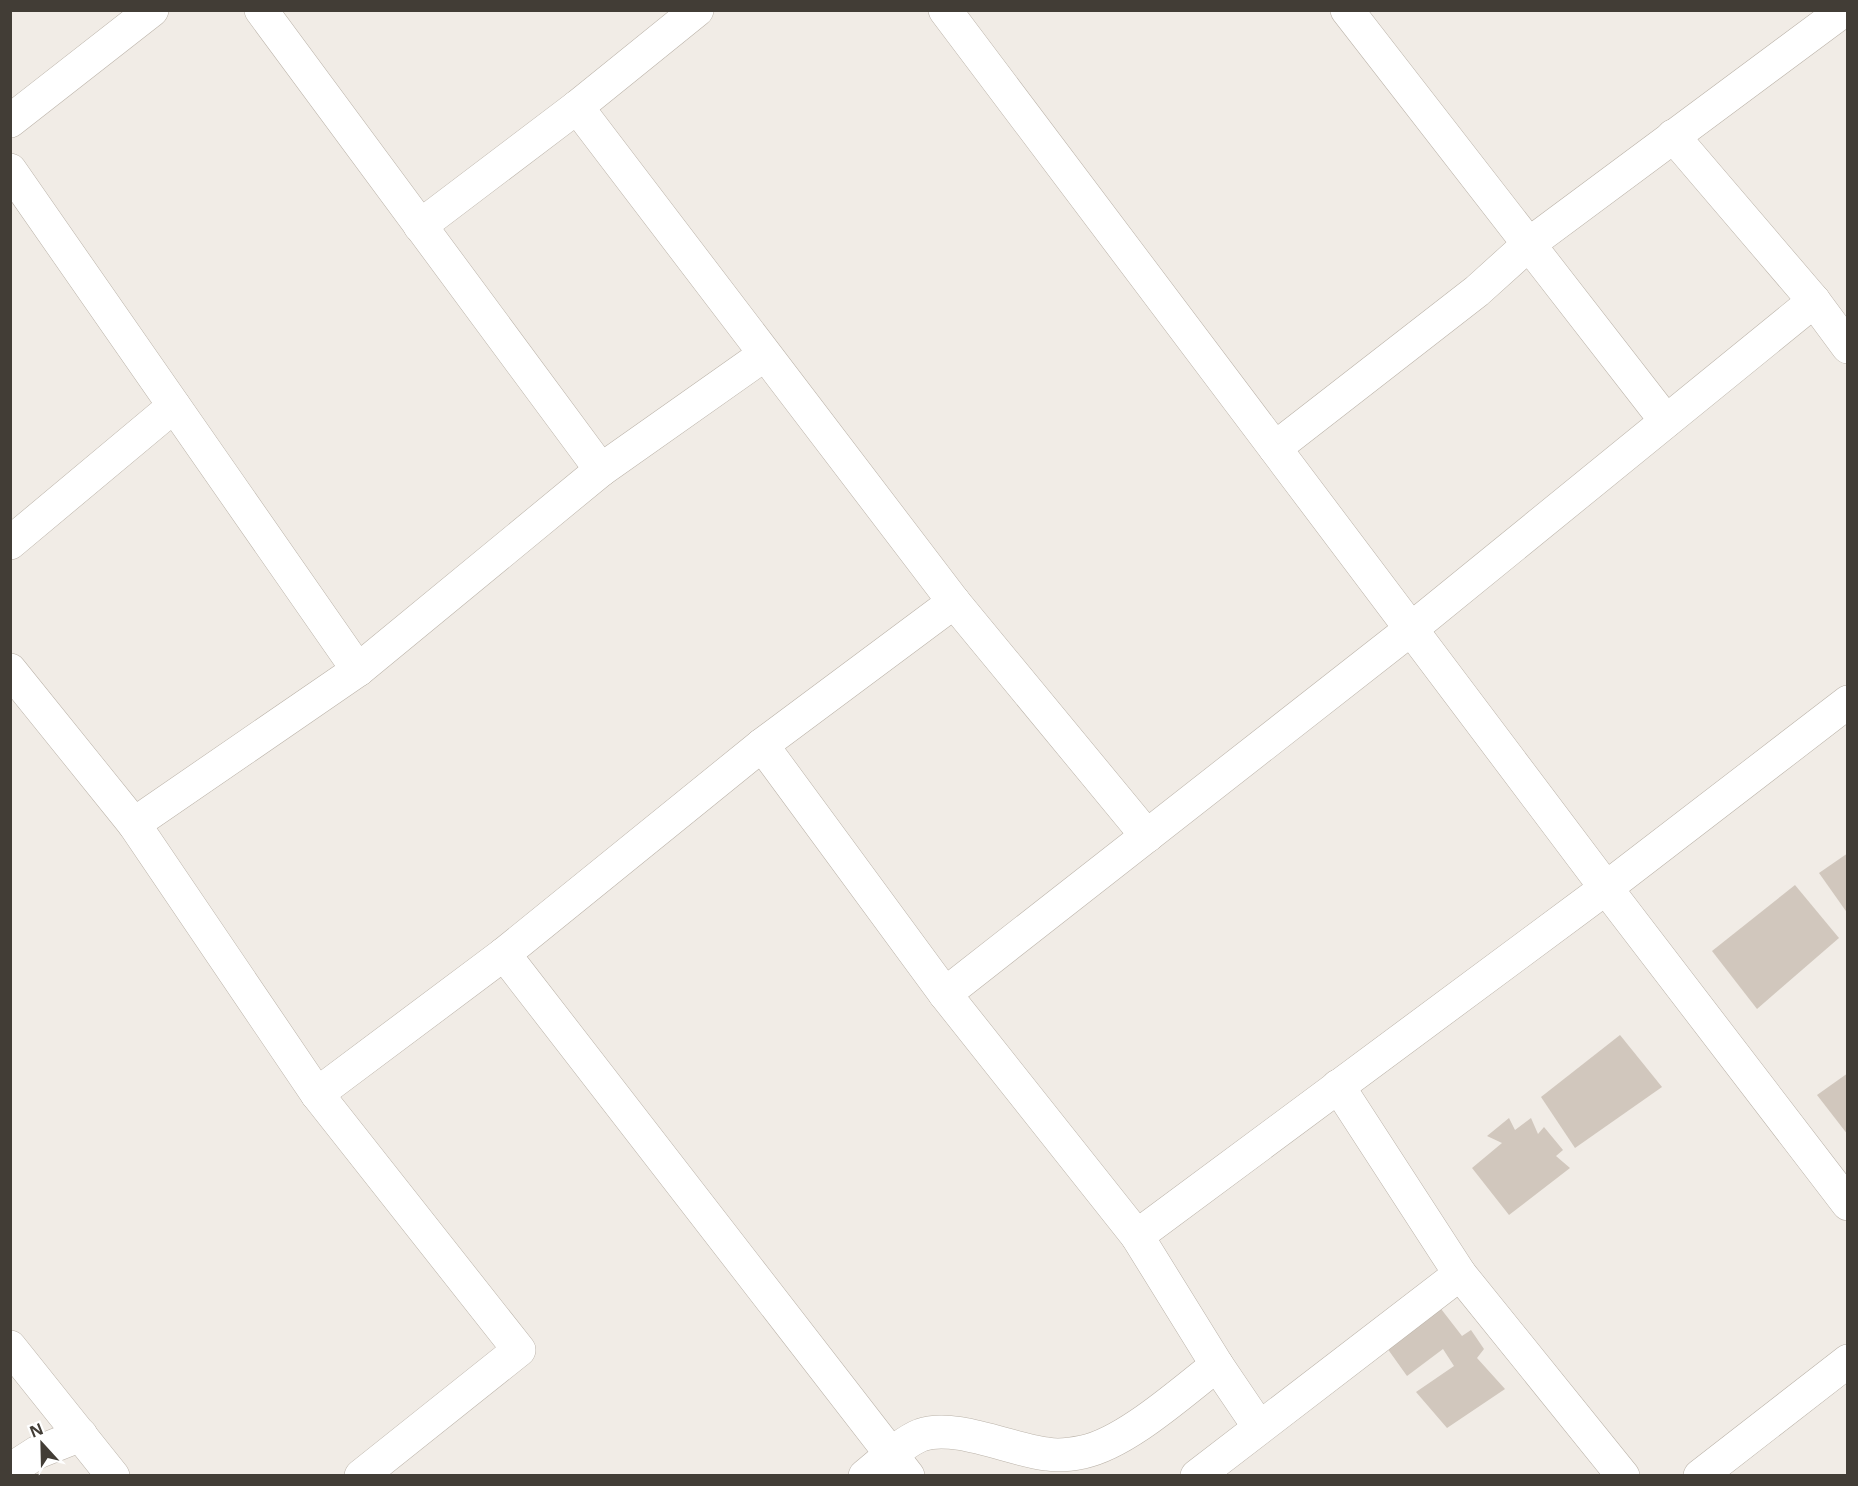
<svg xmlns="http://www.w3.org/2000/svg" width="1858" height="1486" viewBox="0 0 1858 1486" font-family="'Noto Sans',sans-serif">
<rect width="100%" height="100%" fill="#f1ece6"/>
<!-- building -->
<g fill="#d1c7bd">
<path d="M 1848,853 L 1848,914 L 1819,873 Z"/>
<path d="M 1795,885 L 1839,938 L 1757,1009 L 1712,951 Z"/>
<path d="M 1620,1035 L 1662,1087 L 1575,1148 L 1541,1097 Z"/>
<path d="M 1848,1073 L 1848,1135 L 1817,1095 Z"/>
<path d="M 1509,1118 L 1515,1130 L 1531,1118 L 1538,1134 L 1544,1127 L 1563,1150 L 1556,1156 L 1570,1168 L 1509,1215 L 1472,1168 L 1502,1143 L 1487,1136 Z"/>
<path d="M 1438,1305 L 1462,1336 L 1471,1330 L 1484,1349 L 1477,1358 L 1505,1389 L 1447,1428 L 1416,1392 L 1454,1366 L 1443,1349 L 1407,1376 L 1387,1348 Z"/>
</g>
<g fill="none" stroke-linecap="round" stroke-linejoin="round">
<defs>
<g id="minor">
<path d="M 261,10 L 601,470"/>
<path d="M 945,10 L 1606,888 L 1848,1204"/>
<path d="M 1347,10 L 1666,421"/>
<path d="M 577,107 L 954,602"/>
<path d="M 10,121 L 152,10"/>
<path d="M 1673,136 L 1814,301 L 1848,347"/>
<path d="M 10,170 L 358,670 L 134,824"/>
<path d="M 420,226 L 577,107 L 697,10"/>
<path d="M 1275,448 L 1477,291 L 1529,244 L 1844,10"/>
<path d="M 10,543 L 174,406"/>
<path d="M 10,670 L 134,824 L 317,1094 L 519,1350 L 361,1476"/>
<path d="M 358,670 L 601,470 L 764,355"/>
<path d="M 504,954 L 908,1476"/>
<path d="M 945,994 L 762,745 L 954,602 L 1147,836"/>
<path d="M 1338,1086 L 1460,1274 L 1623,1476"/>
<path d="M 317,1094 L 504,954 L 762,745"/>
<path d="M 1137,1236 L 1606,888 L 1848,702"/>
<path d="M 10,1347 L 113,1476"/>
<path d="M 1259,1427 L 1217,1365 L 1137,1236 L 945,994 L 1411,629 L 1814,301"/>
<path d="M 10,1470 L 38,1452 L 81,1435"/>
<path d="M 865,1476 C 881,1463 903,1442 921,1435 C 955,1423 1011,1450 1047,1454 C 1058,1456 1073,1454 1083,1452 C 1126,1443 1182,1392 1217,1365"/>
<path d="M 1197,1476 L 1460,1274"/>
<path d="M 1700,1476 L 1848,1361"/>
</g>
</defs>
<!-- minor casing -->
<use href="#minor" stroke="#bbb3a9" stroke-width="34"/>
<!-- minor -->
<use href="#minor" stroke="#fff" stroke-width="33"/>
</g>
<!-- border -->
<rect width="1858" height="1486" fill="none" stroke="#423d36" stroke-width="24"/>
<!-- north arrow -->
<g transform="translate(42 1444) rotate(338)" stroke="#ffffff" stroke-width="4.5" paint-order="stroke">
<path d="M0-4.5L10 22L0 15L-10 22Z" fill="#423d36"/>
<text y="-9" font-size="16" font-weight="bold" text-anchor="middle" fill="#423d36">N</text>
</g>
</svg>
